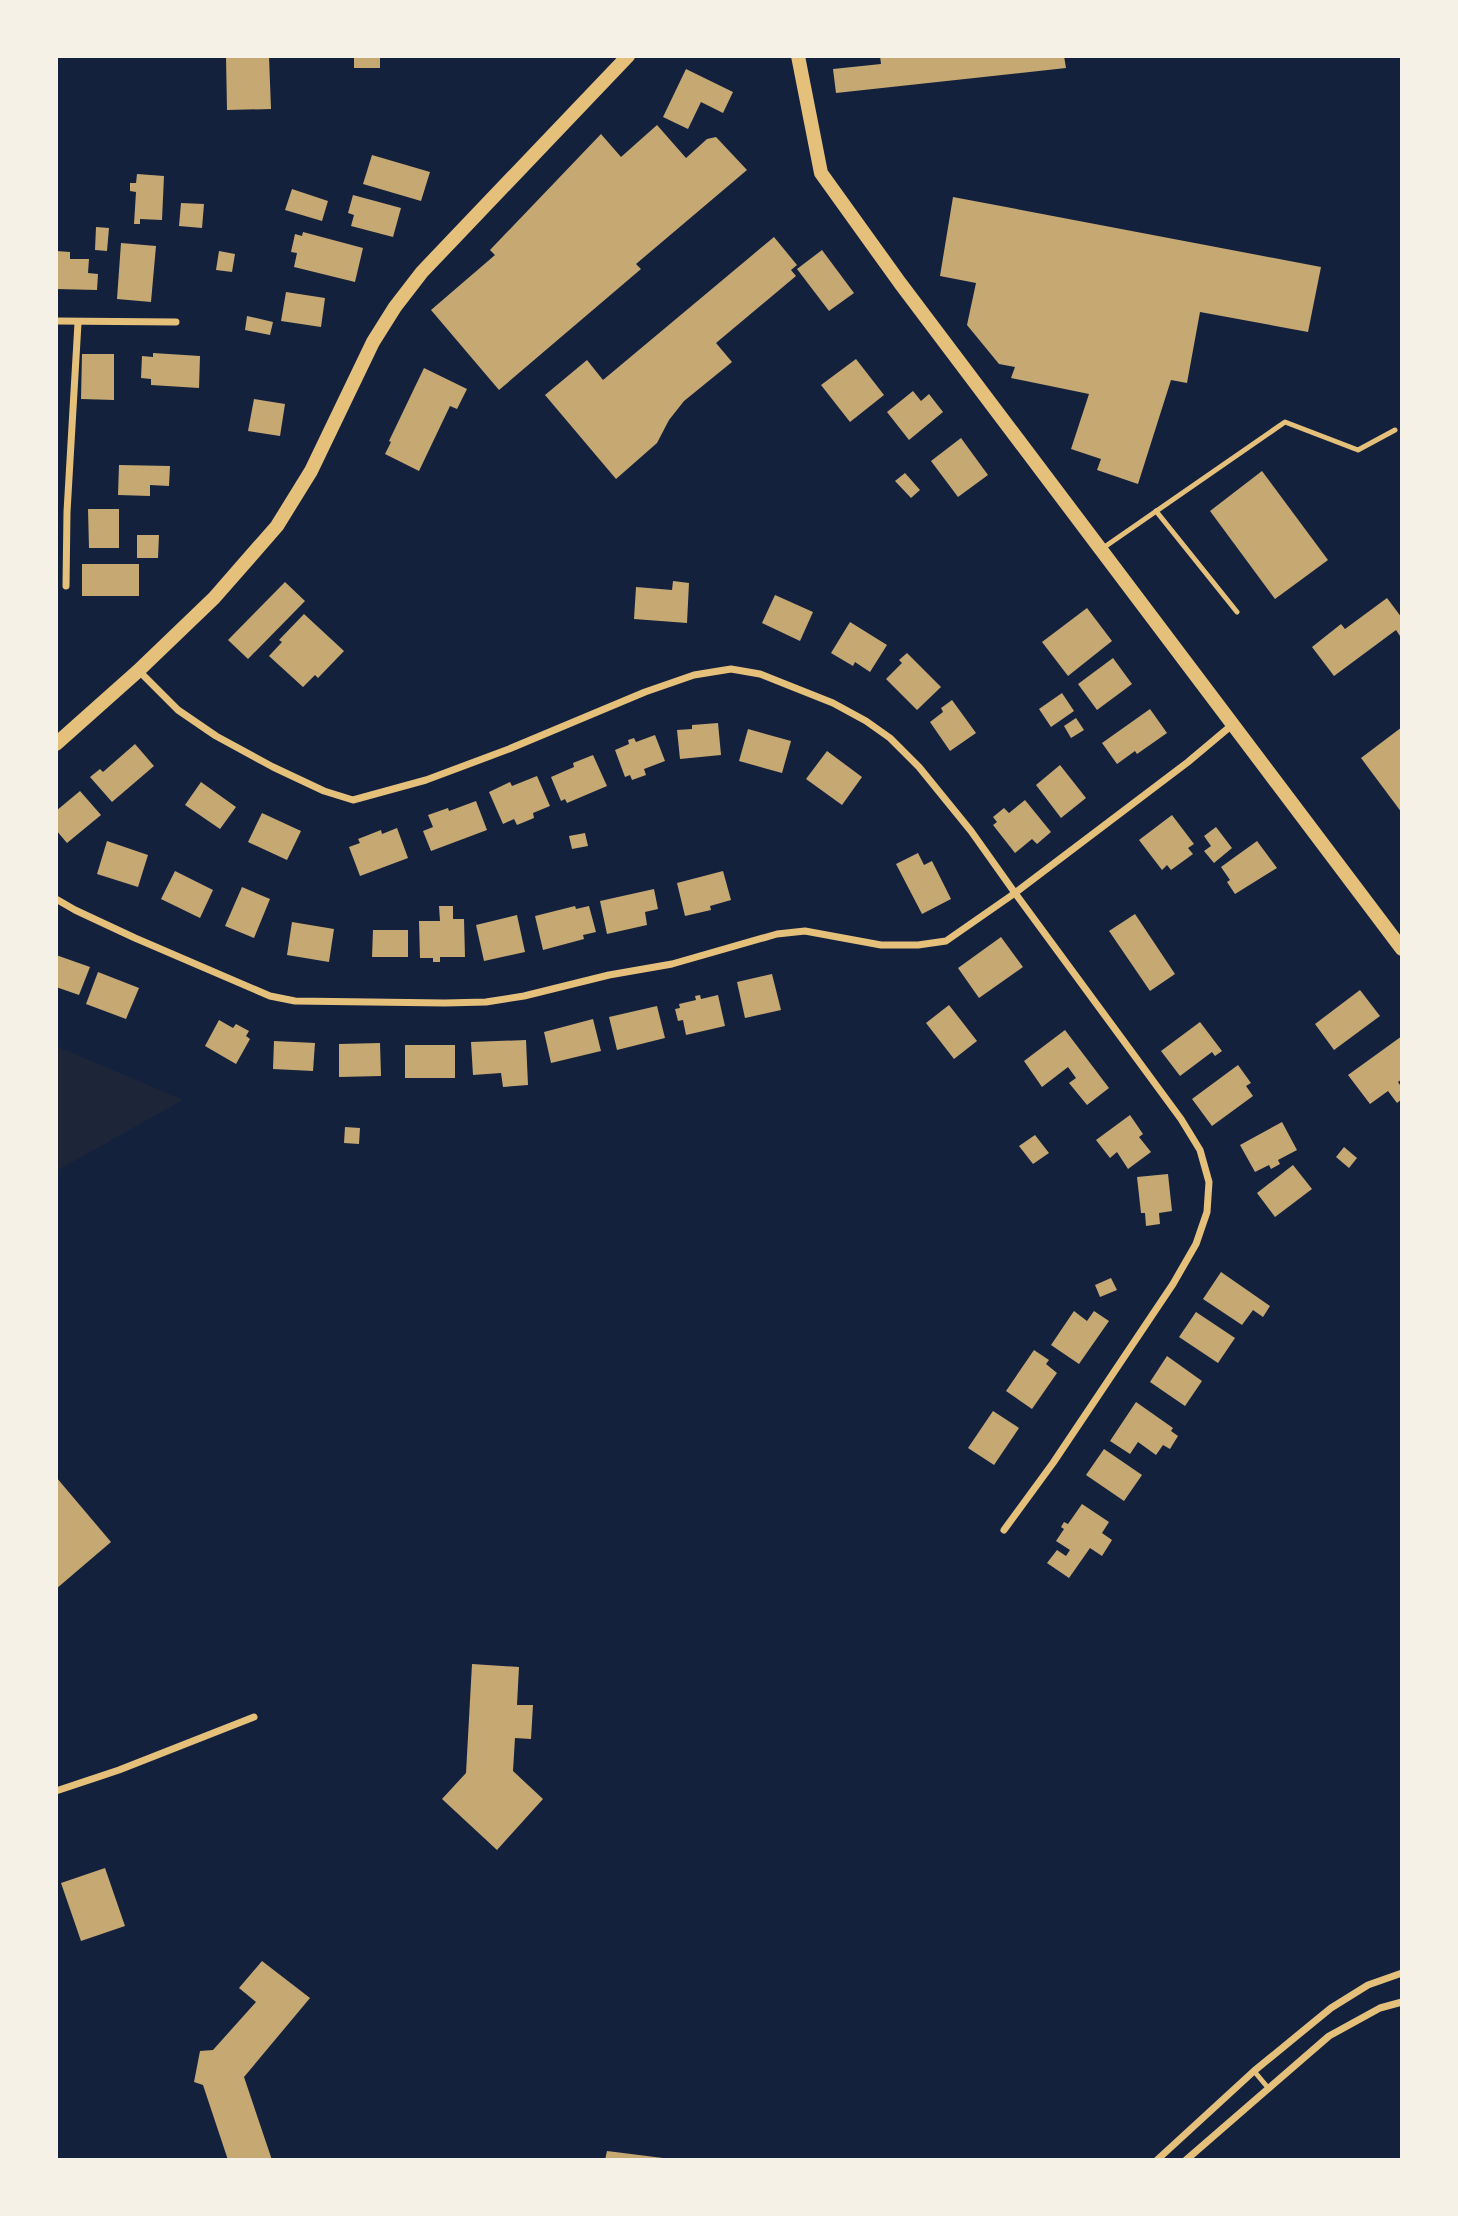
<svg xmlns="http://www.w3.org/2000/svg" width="1458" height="2216" viewBox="0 0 1458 2216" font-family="Overpass,sans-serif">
<rect width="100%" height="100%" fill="#14213d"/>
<!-- green -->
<path fill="#1d2539" d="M 56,1046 L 183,1100 L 56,1171 Z"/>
<!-- building -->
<g fill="#c6a872">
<path d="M 226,56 L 269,56 L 271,109 L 227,110 Z"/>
<rect x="354" y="56" width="26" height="12"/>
<path d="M 880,56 L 1064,56 L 1066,68 L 836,93 L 833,69 L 881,64 Z"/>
<path d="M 686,69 L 733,92 L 723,113 L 701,102 L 688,129 L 663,117 Z"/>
<path d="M 657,125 L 686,158 L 707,139 L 716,137 L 747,170 L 636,264 L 641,269 L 499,390 L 431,310 L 495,255 L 490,250 L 601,134 L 621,157 Z"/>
<path d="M 372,155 L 430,172 L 421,201 L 363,184 Z"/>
<path d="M 137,174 L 164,176 L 162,220 L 140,219 L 140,224 L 134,224 L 136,192 L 130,191 L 130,183 L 136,183 Z"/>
<path d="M 292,189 L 328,201 L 322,221 L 285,210 Z"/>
<path d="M 353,195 L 401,208 L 393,237 L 351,226 L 354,215 L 348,213 Z"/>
<path d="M 953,197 L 1321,267 L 1308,332 L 1200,312 L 1187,383 L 1171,380 L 1138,484 L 1097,470 L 1101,459 L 1071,449 L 1089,394 L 1011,378 L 1015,367 L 999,364 L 967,325 L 976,283 L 940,276 Z"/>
<path d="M 181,203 L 204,204 L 202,228 L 179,226 Z"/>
<path d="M 96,227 L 109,228 L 107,251 L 95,250 Z"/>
<path d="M 303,232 L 363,248 L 355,282 L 294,267 L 297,253 L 291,252 L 295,234 L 302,236 Z"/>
<path d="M 774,237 L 797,265 L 791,270 L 796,276 L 716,343 L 732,362 L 684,401 L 669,420 L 657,443 L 616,479 L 545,395 L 587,360 L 603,380 Z"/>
<path d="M 121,243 L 156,246 L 151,302 L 117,299 Z"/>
<path d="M 822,250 L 854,293 L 829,311 L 797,269 Z"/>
<path d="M 56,251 L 70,252 L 70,259 L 89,259 L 88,273 L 98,274 L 97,290 L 56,289 Z"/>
<path d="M 219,251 L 235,254 L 232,272 L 216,270 Z"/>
<path d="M 286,292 L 325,298 L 321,327 L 281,321 Z"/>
<path d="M 247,316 L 273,322 L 270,335 L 245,330 Z"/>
<path d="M 153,353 L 200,356 L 199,388 L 151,385 L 151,379 L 141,378 L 142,356 L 153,357 Z"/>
<path d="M 82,354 L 114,354 L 114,400 L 81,399 Z"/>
<path d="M 856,359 L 884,395 L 850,422 L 821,385 Z"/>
<path d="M 424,368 L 467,389 L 457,409 L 450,406 L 419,471 L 385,454 L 391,442 L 389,441 Z"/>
<path d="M 913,391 L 921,401 L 929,394 L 943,412 L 909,440 L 887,412 Z"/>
<path d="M 254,399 L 285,404 L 280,436 L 248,431 Z"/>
<path d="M 961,438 L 988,475 L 958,497 L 931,461 Z"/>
<path d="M 119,465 L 170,466 L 169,486 L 150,485 L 150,496 L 118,495 Z"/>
<path d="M 1262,471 L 1328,560 L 1275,599 L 1210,511 Z"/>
<path d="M 905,473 L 920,490 L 911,498 L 895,481 Z"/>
<path d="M 88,509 L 119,509 L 119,548 L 89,548 Z"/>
<path d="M 137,535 L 159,535 L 158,558 L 137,558 Z"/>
<rect x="82" y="564" width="57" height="32"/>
<path d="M 673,581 L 689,583 L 687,623 L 634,619 L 636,587 L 672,590 Z"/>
<path d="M 285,582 L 305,601 L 248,659 L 228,640 Z"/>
<path d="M 775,595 L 813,612 L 800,641 L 762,623 Z"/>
<path d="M 1387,598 L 1402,618 L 1402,639 L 1396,630 L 1334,676 L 1312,647 L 1341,624 L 1345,629 Z"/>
<path d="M 1087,608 L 1112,641 L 1068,676 L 1042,642 Z"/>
<path d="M 304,614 L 344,651 L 318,678 L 315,675 L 303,687 L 269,656 L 282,642 L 279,640 Z"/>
<path d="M 850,622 L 887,645 L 870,672 L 855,662 L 853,666 L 831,653 Z"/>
<path d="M 907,653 L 941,687 L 917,710 L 886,679 L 902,663 L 899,660 Z"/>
<path d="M 1113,658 L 1132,684 L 1097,710 L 1078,684 Z"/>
<path d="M 1062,693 L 1074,711 L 1051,727 L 1039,709 Z"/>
<path d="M 952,700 L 976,733 L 950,751 L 930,722 L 943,712 L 941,708 Z"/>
<path d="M 1150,709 L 1167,733 L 1137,754 L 1135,751 L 1117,764 L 1102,743 Z"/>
<path d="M 1076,718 L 1084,730 L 1071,738 L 1064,726 Z"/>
<path d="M 718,723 L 721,755 L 680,759 L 677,730 L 692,729 L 692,725 Z"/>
<path d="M 1402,727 L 1402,813 L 1361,758 Z"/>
<path d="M 748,729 L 791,741 L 782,773 L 739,761 Z"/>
<path d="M 655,735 L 665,761 L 644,769 L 646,775 L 632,780 L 630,775 L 625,777 L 615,750 L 629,744 L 628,740 L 634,738 L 636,742 Z"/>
<path d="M 135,744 L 154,766 L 112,802 L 90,777 L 100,769 L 103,772 Z"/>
<path d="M 827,751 L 862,777 L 842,805 L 806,779 Z"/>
<path d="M 593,755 L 607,786 L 567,803 L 565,799 L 561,801 L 551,777 L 574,767 L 573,763 Z"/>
<path d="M 1060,765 L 1086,798 L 1061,818 L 1036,785 Z"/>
<path d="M 537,776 L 550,806 L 533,813 L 534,818 L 517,825 L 514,819 L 503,824 L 489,792 L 510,782 L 512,786 Z"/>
<path d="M 201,782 L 236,807 L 220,829 L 185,805 Z"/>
<path d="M 80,791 L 101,815 L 67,843 L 56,830 L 56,811 Z"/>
<path d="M 1025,800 L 1051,832 L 1037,844 L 1032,839 L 1015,853 L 993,825 L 997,822 L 993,817 L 1004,808 L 1009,813 Z"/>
<path d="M 476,801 L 487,830 L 431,851 L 423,831 L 433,827 L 428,815 L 448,808 L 449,811 Z"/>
<path d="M 262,813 L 301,831 L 287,860 L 248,842 Z"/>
<path d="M 1172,815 L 1194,844 L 1188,848 L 1193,854 L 1171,870 L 1167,865 L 1162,870 L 1139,840 Z"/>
<path d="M 1216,827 L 1232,848 L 1214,863 L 1204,851 L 1211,846 L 1204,836 Z"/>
<path d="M 397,828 L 408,858 L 360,876 L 349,847 L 360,843 L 358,839 L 381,830 L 382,834 Z"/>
<path d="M 585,833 L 588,846 L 572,849 L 569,836 Z"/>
<path d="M 107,841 L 148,855 L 138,887 L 97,874 Z"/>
<path d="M 1257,841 L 1277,868 L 1235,894 L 1227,882 L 1230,880 L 1221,867 Z"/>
<path d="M 918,853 L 924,865 L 932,861 L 951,899 L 922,914 L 896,864 Z"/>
<path d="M 175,871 L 213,890 L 200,918 L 161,899 Z"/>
<path d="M 723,871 L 731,900 L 710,906 L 711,910 L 685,916 L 677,883 Z"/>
<path d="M 242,887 L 270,899 L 254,938 L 225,926 Z"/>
<path d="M 654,889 L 658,909 L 645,912 L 647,925 L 607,934 L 600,901 Z"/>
<path d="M 439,906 L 453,906 L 453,919 L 464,919 L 465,957 L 440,957 L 440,962 L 433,962 L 433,958 L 420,958 L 419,921 L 440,921 Z"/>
<path d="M 575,906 L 576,909 L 589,906 L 596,932 L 583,935 L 584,939 L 543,950 L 535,916 Z"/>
<path d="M 1135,914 L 1175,974 L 1150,991 L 1109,931 Z"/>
<path d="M 517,915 L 525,952 L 484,961 L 476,925 Z"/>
<path d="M 292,922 L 334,929 L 329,962 L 287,955 Z"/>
<path d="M 373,930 L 408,930 L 408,957 L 372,957 Z"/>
<path d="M 1001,937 L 1023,967 L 979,998 L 958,968 Z"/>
<path d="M 56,955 L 90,967 L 79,995 L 56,987 Z"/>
<path d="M 98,972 L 139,988 L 126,1019 L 86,1004 Z"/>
<path d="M 772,974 L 781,1010 L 745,1018 L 737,982 Z"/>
<path d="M 1360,990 L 1380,1016 L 1334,1050 L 1315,1024 Z"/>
<path d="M 700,995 L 701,999 L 718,995 L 725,1026 L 686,1035 L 683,1020 L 678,1021 L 675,1009 L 680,1008 L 679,1004 L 696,1000 L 695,996 Z"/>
<path d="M 949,1005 L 977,1041 L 954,1059 L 926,1023 Z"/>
<path d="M 657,1006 L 665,1038 L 617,1050 L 609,1017 Z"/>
<path d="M 593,1019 L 601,1051 L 551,1063 L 544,1032 Z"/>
<path d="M 219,1020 L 233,1028 L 236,1024 L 249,1031 L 246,1036 L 250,1039 L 236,1064 L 205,1046 Z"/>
<path d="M 1200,1022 L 1222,1051 L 1215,1056 L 1212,1052 L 1180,1076 L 1161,1051 Z"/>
<path d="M 1065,1030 L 1109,1088 L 1087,1105 L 1069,1083 L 1076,1078 L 1068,1067 L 1042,1087 L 1024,1061 Z"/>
<path d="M 1402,1036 L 1402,1079 L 1398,1082 L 1402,1088 L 1402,1099 L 1397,1103 L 1388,1091 L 1370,1104 L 1348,1075 Z"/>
<path d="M 526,1040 L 528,1085 L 503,1087 L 501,1073 L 473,1075 L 471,1042 Z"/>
<path d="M 274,1041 L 315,1043 L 313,1071 L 273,1069 Z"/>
<path d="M 380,1043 L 381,1076 L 339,1077 L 339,1044 Z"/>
<rect x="405" y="1045" width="50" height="33"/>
<path d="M 1238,1065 L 1251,1083 L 1246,1086 L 1253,1096 L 1212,1126 L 1192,1099 Z"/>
<path d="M 1130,1115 L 1143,1134 L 1139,1137 L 1151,1152 L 1128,1169 L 1117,1152 L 1110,1158 L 1096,1140 Z"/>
<path d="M 1282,1122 L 1297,1150 L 1278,1160 L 1280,1164 L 1271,1169 L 1269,1165 L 1255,1172 L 1240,1145 Z"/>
<path d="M 345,1127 L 360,1128 L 359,1144 L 344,1143 Z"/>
<path d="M 1035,1135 L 1049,1153 L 1033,1164 L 1019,1146 Z"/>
<path d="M 1344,1147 L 1357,1158 L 1349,1168 L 1336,1157 Z"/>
<path d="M 1293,1165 L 1312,1189 L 1275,1217 L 1257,1193 Z"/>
<path d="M 1168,1174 L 1172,1211 L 1159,1213 L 1160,1224 L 1146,1226 L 1145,1213 L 1141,1213 L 1137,1177 Z"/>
<path d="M 1221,1272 L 1270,1306 L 1263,1317 L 1253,1310 L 1242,1325 L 1203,1299 Z"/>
<path d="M 1111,1278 L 1117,1290 L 1100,1297 L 1095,1285 Z"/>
<path d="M 1074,1311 L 1087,1321 L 1094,1311 L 1109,1321 L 1079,1364 L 1051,1345 Z"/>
<path d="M 1196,1312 L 1235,1338 L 1218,1363 L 1179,1337 Z"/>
<path d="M 1034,1350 L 1049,1360 L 1046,1364 L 1057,1373 L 1032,1409 L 1006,1391 Z"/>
<path d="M 1167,1356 L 1202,1381 L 1185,1406 L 1150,1382 Z"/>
<path d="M 1136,1402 L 1173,1428 L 1171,1431 L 1178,1436 L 1170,1449 L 1163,1445 L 1156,1455 L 1138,1442 L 1130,1454 L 1110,1441 Z"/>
<path d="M 993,1411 L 1019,1428 L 994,1465 L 968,1448 Z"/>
<path d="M 1104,1449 L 1142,1475 L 1124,1501 L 1086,1475 Z"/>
<path d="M 56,1477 L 111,1542 L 56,1589 Z"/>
<path d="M 1082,1504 L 1109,1522 L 1102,1533 L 1112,1540 L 1102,1556 L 1090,1548 L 1069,1578 L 1047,1563 L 1057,1550 L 1066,1556 L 1070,1550 L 1056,1541 L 1064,1529 L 1061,1527 L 1064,1522 L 1068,1524 Z"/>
<path d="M 472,1664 L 519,1667 L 517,1705 L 533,1705 L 531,1739 L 515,1738 L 513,1771 L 543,1799 L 497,1850 L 442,1799 L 466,1773 Z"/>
<path d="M 105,1868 L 125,1926 L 81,1941 L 61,1883 Z"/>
<path d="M 262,1961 L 310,1998 L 244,2077 L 272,2160 L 228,2160 L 203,2085 L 194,2082 L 200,2051 L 213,2050 L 256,2002 L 239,1988 Z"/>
<path d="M 607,2151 L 663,2158 L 663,2160 L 605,2160 Z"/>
</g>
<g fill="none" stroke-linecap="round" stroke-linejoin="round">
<!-- service -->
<g stroke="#e5c07b" stroke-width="5">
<path d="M 1156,511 L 1237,612"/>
<path d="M 1103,548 L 1285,422 L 1358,450 L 1395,430"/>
<path d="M 1254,2071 L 1269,2089"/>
</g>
<!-- minor -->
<g stroke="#e5c07b" stroke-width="7">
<path d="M 56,321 L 176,322"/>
<path d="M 66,586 L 67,512 L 78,323"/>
<path d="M 56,899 L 75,910 L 135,938 L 270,996 L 295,1001 L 445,1003 L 486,1002 L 524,996 L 609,975 L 672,964 L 777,934 L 805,931 L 881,945 L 918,945 L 946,941 L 1015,893 L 971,831 L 919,767 L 890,738 L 866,721 L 833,703 L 760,674 L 731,669 L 694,675 L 645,692 L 509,749 L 426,780 L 353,800 L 324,791 L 273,767 L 216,736 L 178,710 L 139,671"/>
<path d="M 1004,1530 L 1053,1463 L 1173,1284 L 1196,1244 L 1207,1212 L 1209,1182 L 1200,1150 L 1181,1119 L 1015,893 L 1188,762 L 1232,725"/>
<path d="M 56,1791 L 119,1770 L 254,1717"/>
<path d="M 1157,2160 L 1254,2071 L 1331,2008 L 1368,1985 L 1402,1973"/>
<path d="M 1186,2160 L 1329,2036 L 1380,2008 L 1402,2002"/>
</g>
<!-- secondary -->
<g stroke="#e5c07b" stroke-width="14">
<path d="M 798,56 L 821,173 L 900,283 L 1402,949"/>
<path d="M 56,744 L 138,671 L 214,598 L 277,526 L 311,471 L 373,342 L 395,307 L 422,272 L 628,56"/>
</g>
</g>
<!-- border -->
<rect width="1458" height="2216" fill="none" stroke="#f6f1e7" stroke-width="116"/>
</svg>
